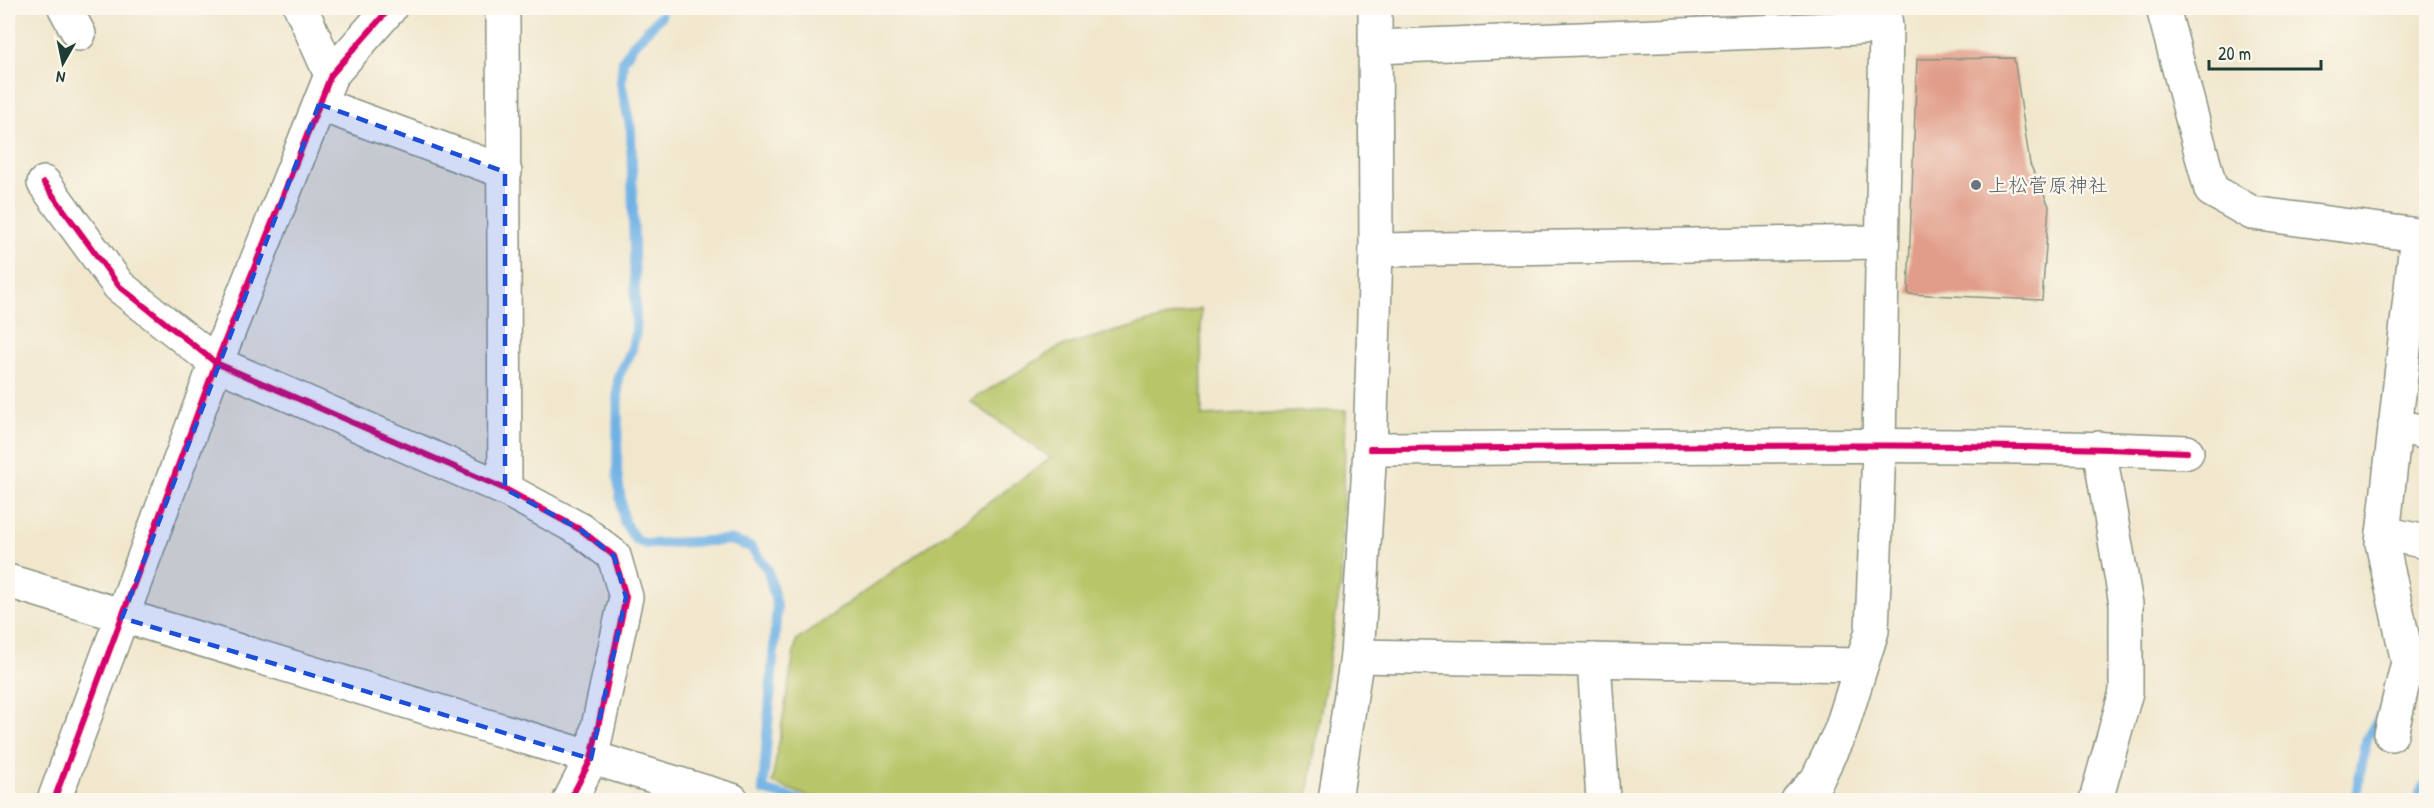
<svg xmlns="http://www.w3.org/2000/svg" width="2434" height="808" viewBox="0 0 2434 808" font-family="'Patrick Hand','Klee One',sans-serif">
<rect width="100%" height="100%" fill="#fbf7ec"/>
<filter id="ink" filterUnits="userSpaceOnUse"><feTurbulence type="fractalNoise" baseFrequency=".0167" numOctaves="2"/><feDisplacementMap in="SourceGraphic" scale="12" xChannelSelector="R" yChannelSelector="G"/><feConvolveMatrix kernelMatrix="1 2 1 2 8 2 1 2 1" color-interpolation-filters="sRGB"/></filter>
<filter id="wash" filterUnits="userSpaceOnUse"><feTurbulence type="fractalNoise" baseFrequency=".008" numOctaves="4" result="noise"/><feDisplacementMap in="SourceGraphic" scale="24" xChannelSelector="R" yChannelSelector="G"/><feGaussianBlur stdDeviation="1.35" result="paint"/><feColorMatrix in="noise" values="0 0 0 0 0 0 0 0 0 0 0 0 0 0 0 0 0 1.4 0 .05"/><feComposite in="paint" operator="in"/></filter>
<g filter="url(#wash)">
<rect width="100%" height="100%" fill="#f1e7cd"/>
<!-- green -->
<path fill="#b8c567" stroke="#6c814e" stroke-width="1.5" d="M 1201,308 L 1202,416 L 1346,410 L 1341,582 L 1307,800 L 818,800 L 772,783 L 796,641 L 1051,458 L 970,401 L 1059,347 Z"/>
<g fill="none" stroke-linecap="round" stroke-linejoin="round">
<!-- stream -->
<g stroke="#71b2e5" stroke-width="10">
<path d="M 661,16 L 633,45 L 623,61 L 621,83 L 631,130 L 636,331 L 631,352 L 618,377 L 617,473 L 624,522 L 636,540 L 647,544 L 730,540 L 751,547 L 768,570 L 777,607 L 763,790 L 799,800"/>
<path d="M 2355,800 L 2367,738 L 2384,711"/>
<path d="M 2419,800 L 2420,793 L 2426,784"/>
</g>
</g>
<g id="blocks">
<!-- building -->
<path fill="#e19d89" d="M 2014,58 L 2030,164 L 2049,206 L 2042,300 L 1908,294 L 1917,59 Z"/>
</g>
</g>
<g filter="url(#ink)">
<use href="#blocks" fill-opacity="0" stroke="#889280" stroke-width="1.5"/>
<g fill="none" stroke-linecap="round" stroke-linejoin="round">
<defs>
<g id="minor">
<path d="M 65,8 L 79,34"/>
<path d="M 301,8 L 331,75"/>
<path d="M 500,8 L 503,19 L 505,489"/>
<path d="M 2163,8 L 2211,190 L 2252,213 L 2426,236"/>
<path d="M 1375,47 L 1886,27"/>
<path d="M 319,104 L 505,172"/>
<path d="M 44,183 L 119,286 L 216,363 L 505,489 L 581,530 L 614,556 L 626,597 L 591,759 L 570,800"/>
<path d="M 1376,250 L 1882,242"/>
<path d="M 2395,425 L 2426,433"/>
<path d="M 1370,449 C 1642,448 1915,440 2187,452"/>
<path d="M 2383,533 L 2426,542"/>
<path d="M 8,581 L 732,800"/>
<path d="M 1357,656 L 1861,665"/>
<path d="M 1594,660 L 1603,800"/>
<path d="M 2391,734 L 2408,662 L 2382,543 L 2417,235"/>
<path d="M 54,800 L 216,363 L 331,75 L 390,8"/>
<path d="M 1335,800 L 1357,656 L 1370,449 L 1376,250 L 1375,8"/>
<path d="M 1798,800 L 1817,780 L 1841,730 L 1872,631 L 1879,447 L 1886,27 L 1884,8"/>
<path d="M 2096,800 L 2126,692 L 2126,604 L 2099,448"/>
</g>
</defs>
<!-- minor casing -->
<use href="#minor" stroke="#889280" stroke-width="36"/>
<!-- minor -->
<use href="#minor" stroke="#fff" stroke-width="33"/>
<defs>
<g id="cycleway">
<path d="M 44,183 L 119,286 L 216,363 L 505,489 L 581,530 L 614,556 L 626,597 L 591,759 L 570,800"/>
<path d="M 1370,449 C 1642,448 1915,440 2187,452"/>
<path d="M 54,800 L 216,363 L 331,75 L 390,8"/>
</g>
</defs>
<!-- cycleway casing -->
<use href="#cycleway" stroke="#fbf7ec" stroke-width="10"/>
<!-- cycleway -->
<use href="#cycleway" stroke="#d6006c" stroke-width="6"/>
</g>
</g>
<!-- marked area -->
<path fill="#1d4ed8" fill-opacity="0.2" stroke="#1d4ed8" stroke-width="4.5" stroke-dasharray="12 8" stroke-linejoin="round" d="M 319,104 L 505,172 L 505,489 L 581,530 L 614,556 L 626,597 L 591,759 L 122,618 Z"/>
<!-- markers -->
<circle fill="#6b7280" stroke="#fbf7ec" stroke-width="2" cx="1976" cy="185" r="6"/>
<g text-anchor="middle" stroke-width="4.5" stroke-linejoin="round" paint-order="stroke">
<!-- worship labels -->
<g font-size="20" fill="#5b616d" stroke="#fbf7ec" text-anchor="start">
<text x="1988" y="192">上松菅原神社</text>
</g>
</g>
<!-- margin -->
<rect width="2434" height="808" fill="none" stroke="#fbf7ec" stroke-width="30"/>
<!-- north arrow -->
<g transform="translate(63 63) rotate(189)" stroke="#fbf7ec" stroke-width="4.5" paint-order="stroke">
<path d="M0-4.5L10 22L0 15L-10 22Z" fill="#1f3d34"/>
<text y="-9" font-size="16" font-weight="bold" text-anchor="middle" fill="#1f3d34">N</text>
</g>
<!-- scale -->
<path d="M2209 60v9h112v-9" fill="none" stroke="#1f3d34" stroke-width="3"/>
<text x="2218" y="60" font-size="18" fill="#1f3d34" stroke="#fbf7ec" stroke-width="4.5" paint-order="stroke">20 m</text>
</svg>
